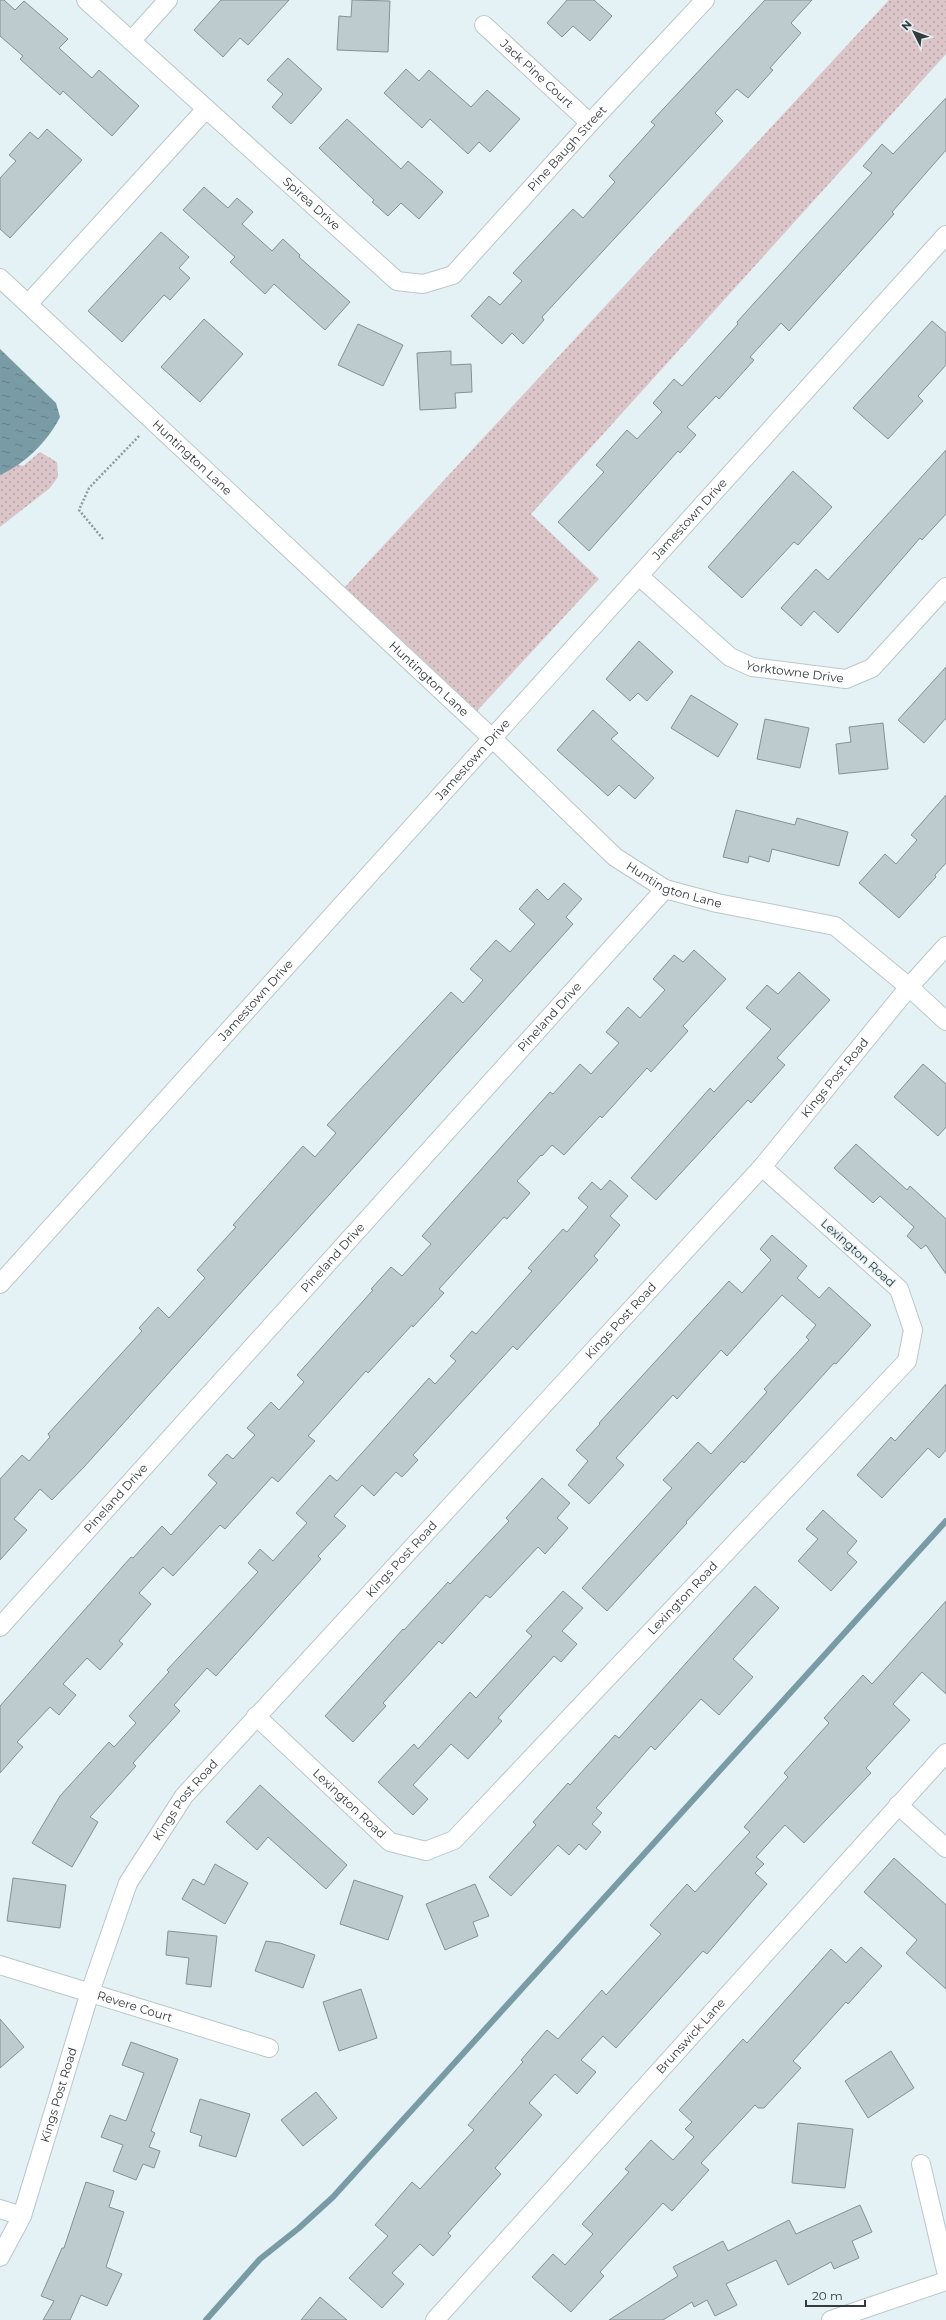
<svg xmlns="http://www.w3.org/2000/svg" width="946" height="2320" viewBox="0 0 946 2320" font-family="Montserrat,sans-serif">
<defs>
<pattern id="grass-dots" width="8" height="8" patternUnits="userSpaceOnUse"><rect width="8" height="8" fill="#dbc5c9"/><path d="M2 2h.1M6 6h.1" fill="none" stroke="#b2a1a4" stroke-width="1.8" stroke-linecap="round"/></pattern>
<pattern id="water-ripples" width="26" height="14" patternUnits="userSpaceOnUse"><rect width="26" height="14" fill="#799ba6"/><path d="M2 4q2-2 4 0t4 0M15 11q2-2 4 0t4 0" fill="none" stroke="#647f88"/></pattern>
</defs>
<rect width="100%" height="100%" fill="#e4f2f6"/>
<!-- grass -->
<g fill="url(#grass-dots)">
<path d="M 889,0 L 946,0 L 946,54 L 531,514 L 599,579 L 477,711 L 345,587 Z"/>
<path d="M 40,452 L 57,462 L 58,477 L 50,488 L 0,527 L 0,470 L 10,463 L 23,466 Z"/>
</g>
<!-- water -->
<path fill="url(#water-ripples)" d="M 0,349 L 56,403 L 60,417 C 48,441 25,464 0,475 Z"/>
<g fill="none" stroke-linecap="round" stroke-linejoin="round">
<!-- stream -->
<path stroke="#799ba6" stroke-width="6" d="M 206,2320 L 260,2259 L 299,2228 L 333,2197 L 946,1521"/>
</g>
<!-- building -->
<g fill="#bdcbcf" stroke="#849195">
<path d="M 0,0 L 4,0 L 15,10 L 24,1 L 68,39 L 59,48 L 92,78 L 99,70 L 139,106 L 112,136 L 63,91 L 60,95 L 20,59 L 23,56 L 0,36 Z"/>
<path d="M 221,0 L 289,0 L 248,45 L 240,38 L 223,57 L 194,30 Z"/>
<path d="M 352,0 L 390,1 L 388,52 L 337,50 L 339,16 L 351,17 Z"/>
<path d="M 567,0 L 594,0 L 612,16 L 590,41 L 573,26 L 562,37 L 547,23 Z"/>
<path d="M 765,0 L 812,0 L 791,23 L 801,33 L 770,68 L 773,70 L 748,98 L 737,89 L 715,113 L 723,121 L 542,317 L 544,320 L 523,344 L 512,333 L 502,344 L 471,316 L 489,296 L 500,305 L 522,281 L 513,273 L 573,209 L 583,218 L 615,182 L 609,176 L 655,125 L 651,122 Z"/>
<path d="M 288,58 L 322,89 L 291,124 L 272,107 L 283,94 L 267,80 Z"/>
<path d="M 406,69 L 419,81 L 429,70 L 471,107 L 487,90 L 520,119 L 490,152 L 479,142 L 468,154 L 430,119 L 422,128 L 384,93 Z"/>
<path d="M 946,98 L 946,150 L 892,212 L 894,214 L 789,331 L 781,323 L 750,357 L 754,360 L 719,399 L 716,396 L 687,427 L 696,435 L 680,453 L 678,451 L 589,551 L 558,522 L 604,472 L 596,465 L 627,430 L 637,439 L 662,412 L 653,403 L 674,379 L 682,386 L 738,324 L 737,322 L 872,173 L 863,166 L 882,144 L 893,154 Z"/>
<path d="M 347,119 L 401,169 L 408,161 L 443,192 L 419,219 L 401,203 L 388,216 L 372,202 L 374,200 L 319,148 Z"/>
<path d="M 47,129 L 82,160 L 10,238 L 0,229 L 0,178 L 16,161 L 9,155 L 30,132 L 38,139 Z"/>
<path d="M 204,187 L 228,208 L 237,198 L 253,212 L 242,224 L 272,251 L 283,239 L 300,255 L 299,257 L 350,302 L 325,330 L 274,284 L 265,294 L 230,262 L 235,257 L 183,210 Z"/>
<path d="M 161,232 L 189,257 L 179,268 L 190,278 L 170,300 L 164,295 L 122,342 L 88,311 Z"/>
<path d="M 204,319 L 243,354 L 200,402 L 161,367 Z"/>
<path d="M 932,321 L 946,333 L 946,365 L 918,396 L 923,401 L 888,439 L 853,408 Z"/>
<path d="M 358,324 L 403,345 L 383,386 L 338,365 Z"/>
<path d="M 451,351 L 451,365 L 471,364 L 472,392 L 455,393 L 456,408 L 420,410 L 417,353 Z"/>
<path d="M 946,450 L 946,514 L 922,540 L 920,538 L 838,633 L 814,611 L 801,626 L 781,608 L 816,569 L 828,580 Z"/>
<path d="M 793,471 L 832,507 L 798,545 L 794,542 L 742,598 L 708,567 Z"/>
<path d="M 639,641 L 673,672 L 647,701 L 638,693 L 630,701 L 606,679 Z"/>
<path d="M 946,667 L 946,718 L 924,743 L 898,720 Z"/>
<path d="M 691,695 L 738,724 L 718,757 L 671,728 Z"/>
<path d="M 593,710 L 618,733 L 611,739 L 654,778 L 635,799 L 619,785 L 608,796 L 557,750 Z"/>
<path d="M 765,719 L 809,728 L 800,768 L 757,759 Z"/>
<path d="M 883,723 L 888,769 L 839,774 L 836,744 L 851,742 L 849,727 Z"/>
<path d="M 946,795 L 946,863 L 935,875 L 936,877 L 899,918 L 859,883 L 885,854 L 896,864 L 917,840 L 911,835 Z"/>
<path d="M 736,810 L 795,825 L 797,818 L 848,832 L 839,866 L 772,849 L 769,862 L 749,856 L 748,863 L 723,857 Z"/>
<path d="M 564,883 L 582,899 L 566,917 L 573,924 L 84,1467 L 52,1500 L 40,1489 L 14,1519 L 27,1530 L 0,1560 L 0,1479 L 22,1455 L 29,1461 L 50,1437 L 48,1434 L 142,1331 L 139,1328 L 158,1307 L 169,1318 L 205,1278 L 197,1270 L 236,1227 L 233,1225 L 303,1146 L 315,1157 L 336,1133 L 327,1125 L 451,992 L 463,1003 L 483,980 L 470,969 L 496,940 L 510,952 L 535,924 L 519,909 L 537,889 L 548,900 Z"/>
<path d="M 694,950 L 726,979 L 683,1026 L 688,1031 L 651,1072 L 647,1068 L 602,1118 L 600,1116 L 564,1155 L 552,1145 L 542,1156 L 541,1155 L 517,1181 L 530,1193 L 507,1219 L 504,1217 L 439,1289 L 444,1293 L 413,1327 L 412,1325 L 368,1373 L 366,1371 L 308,1436 L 315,1441 L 278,1482 L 272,1477 L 225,1529 L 220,1525 L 173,1576 L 163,1567 L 139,1593 L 151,1604 L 119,1641 L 123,1644 L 100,1670 L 87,1658 L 63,1684 L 76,1695 L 59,1715 L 50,1707 L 17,1742 L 23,1747 L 0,1773 L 0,1706 L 131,1557 L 133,1558 L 162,1526 L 171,1535 L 217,1483 L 208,1475 L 227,1454 L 233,1459 L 255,1435 L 247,1428 L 271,1402 L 279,1410 L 304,1382 L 297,1375 L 373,1290 L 371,1289 L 391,1267 L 402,1276 L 431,1244 L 422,1236 L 550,1092 L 553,1094 L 580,1064 L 591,1074 L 619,1043 L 606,1032 L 628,1007 L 640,1018 L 665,990 L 653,979 L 674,955 L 683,962 Z"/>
<path d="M 799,972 L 830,1000 L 777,1058 L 785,1065 L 751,1103 L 748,1100 L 656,1200 L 631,1178 L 710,1088 L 714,1092 L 771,1029 L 746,1008 L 767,985 L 778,994 Z"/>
<path d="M 923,1064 L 946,1084 L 946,1127 L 938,1136 L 894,1097 Z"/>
<path d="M 856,1144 L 907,1190 L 910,1186 L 946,1219 L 946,1274 L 926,1245 L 921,1249 L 907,1236 L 914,1227 L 880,1196 L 873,1203 L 834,1168 Z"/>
<path d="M 610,1180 L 628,1196 L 610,1216 L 620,1225 L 594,1256 L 598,1260 L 517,1350 L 513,1346 L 413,1455 L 418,1460 L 402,1477 L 396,1472 L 374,1496 L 362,1485 L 334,1516 L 346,1526 L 318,1556 L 321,1559 L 216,1676 L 207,1668 L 174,1705 L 180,1711 L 133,1763 L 136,1766 L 90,1817 L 98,1822 L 72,1867 L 32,1843 L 60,1796 L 109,1742 L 114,1747 L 136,1723 L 129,1716 L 169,1672 L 167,1670 L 258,1572 L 248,1563 L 260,1549 L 273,1561 L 307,1523 L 296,1513 L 330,1475 L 337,1481 L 429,1378 L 435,1384 L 456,1361 L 450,1356 L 472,1331 L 476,1334 L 532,1271 L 528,1268 L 563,1229 L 567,1232 L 588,1207 L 578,1198 L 592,1182 L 601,1190 Z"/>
<path d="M 772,1235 L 807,1266 L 797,1278 L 819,1298 L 829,1287 L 871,1325 L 836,1364 L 834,1363 L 744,1463 L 742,1461 L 686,1522 L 687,1523 L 607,1611 L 582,1588 L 672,1488 L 663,1480 L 698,1442 L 711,1454 L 767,1392 L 764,1389 L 809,1340 L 806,1337 L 816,1325 L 782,1295 L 727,1356 L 721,1350 L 677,1399 L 673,1395 L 616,1458 L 624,1465 L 589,1504 L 568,1485 L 588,1461 L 576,1450 L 600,1424 L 599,1423 L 729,1281 L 742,1293 L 771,1260 L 760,1249 Z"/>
<path d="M 946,1384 L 946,1450 L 939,1458 L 928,1448 L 882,1498 L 857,1475 L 891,1437 L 895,1441 Z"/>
<path d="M 542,1478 L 570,1503 L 557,1518 L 568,1528 L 545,1554 L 538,1547 L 490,1598 L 486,1595 L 442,1644 L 439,1641 L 383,1703 L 386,1706 L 353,1742 L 325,1716 L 403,1629 L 404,1630 L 448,1582 L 450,1584 L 509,1521 L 506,1518 Z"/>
<path d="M 823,1510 L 857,1541 L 847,1553 L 857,1562 L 831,1591 L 798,1561 L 818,1539 L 806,1529 Z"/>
<path d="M 755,1586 L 779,1608 L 733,1659 L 753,1677 L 719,1715 L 701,1699 L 655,1750 L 651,1746 L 596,1808 L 602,1813 L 592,1824 L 601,1832 L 586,1850 L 579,1844 L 569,1855 L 558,1845 L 511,1896 L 489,1877 L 536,1825 L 533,1822 L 568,1783 L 570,1785 L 615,1735 L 619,1738 Z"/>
<path d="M 563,1591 L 583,1608 L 562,1631 L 577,1644 L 561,1662 L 554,1656 L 498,1718 L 502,1721 L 468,1759 L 451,1744 L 413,1785 L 428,1799 L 413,1815 L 378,1782 L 414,1744 L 418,1749 L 470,1692 L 476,1698 L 532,1636 L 526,1631 Z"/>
<path d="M 946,1601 L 946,1694 L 922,1672 L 893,1704 L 910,1720 L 866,1768 L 871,1773 L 804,1843 L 785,1825 L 756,1857 L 764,1864 L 755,1873 L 767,1884 L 707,1954 L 703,1951 L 616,2048 L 603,2036 L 581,2060 L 596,2072 L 577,2094 L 555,2074 L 529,2103 L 542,2115 L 495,2168 L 501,2174 L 448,2233 L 451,2236 L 433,2256 L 420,2244 L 392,2273 L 404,2284 L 382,2308 L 349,2278 L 388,2236 L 375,2225 L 412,2182 L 420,2189 L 474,2130 L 468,2125 L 523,2062 L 521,2060 L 547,2030 L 558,2039 L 602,1990 L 606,1995 L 661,1934 L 650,1925 L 687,1884 L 695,1892 L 750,1832 L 744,1827 L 788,1777 L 784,1773 L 829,1723 L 824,1718 L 863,1675 L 872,1684 Z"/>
<path d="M 260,1785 L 347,1865 L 326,1889 L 268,1837 L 257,1850 L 226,1822 Z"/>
<path d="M 894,1858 L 946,1905 L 946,1989 L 906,1953 L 917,1940 L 864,1892 Z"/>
<path d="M 215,1864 L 248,1883 L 225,1924 L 182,1899 L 193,1879 L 204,1885 Z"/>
<path d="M 13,1878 L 66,1885 L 60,1928 L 7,1921 Z"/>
<path d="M 354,1880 L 403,1896 L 388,1940 L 340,1924 Z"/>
<path d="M 475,1884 L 489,1916 L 473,1922 L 478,1936 L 445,1950 L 426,1904 Z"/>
<path d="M 168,1931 L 217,1936 L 211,1987 L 186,1984 L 189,1958 L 166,1955 Z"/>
<path d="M 266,1941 L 280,1943 L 315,1955 L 303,1988 L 255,1971 Z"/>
<path d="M 861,1947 L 882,1966 L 848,2004 L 846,2002 L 793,2061 L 801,2068 L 764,2108 L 758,2108 L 755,2105 L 701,2163 L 709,2170 L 672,2211 L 663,2203 L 600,2272 L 604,2276 L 571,2312 L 532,2277 L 553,2254 L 565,2265 L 593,2234 L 582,2224 L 629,2172 L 625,2169 L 651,2140 L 673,2160 L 694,2137 L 685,2129 L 692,2122 L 679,2110 L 743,2039 L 747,2043 L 831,1949 L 846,1963 Z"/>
<path d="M 361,1989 L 377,2038 L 339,2051 L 323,2002 Z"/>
<path d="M 0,2019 L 24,2047 L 0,2068 Z"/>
<path d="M 131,2042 L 178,2059 L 151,2131 L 155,2133 L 149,2147 L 160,2151 L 154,2168 L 143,2164 L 136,2180 L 113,2171 L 123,2145 L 101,2137 L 110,2115 L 126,2121 L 144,2073 L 122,2065 Z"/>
<path d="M 891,2051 L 914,2088 L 868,2118 L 845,2081 Z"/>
<path d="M 316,2092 L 337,2118 L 303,2146 L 281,2120 Z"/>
<path d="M 200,2099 L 250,2114 L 236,2157 L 199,2146 L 202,2136 L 190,2132 Z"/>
<path d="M 798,2123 L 853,2129 L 845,2188 L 792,2183 Z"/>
<path d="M 86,2182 L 114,2191 L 109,2207 L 124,2212 L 106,2267 L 122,2274 L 107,2306 L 81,2295 L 70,2320 L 43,2320 L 54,2301 L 41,2296 L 62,2248 L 64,2248 Z"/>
<path d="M 860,2205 L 872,2232 L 852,2241 L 859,2258 L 834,2269 L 831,2262 L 788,2285 L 776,2260 L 726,2284 L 737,2305 L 715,2316 L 707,2300 L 694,2307 L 692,2302 L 663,2320 L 609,2320 L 678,2276 L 673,2267 L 723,2241 L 728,2251 L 789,2220 L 796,2234 Z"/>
<path d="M 320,2297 L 347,2320 L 301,2320 Z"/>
</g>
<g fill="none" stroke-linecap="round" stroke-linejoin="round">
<defs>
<g id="street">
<path id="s1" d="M 86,0 L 397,281 L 423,284 L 453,275 L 590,123 L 705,0"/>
<path id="s2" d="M 484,25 L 590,123"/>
<path d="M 131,41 L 168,0"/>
<path id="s3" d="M 0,278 L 492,738 L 615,857 L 665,889 L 717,903 L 835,926 L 909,987 L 946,1021"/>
<path d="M 28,304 L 206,109"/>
<path id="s4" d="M 639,576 L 730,657 L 752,667 L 846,679 L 872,668 L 946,587"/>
<path id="s5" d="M 0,1284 L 946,235"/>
<path id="s6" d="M 0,1627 L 665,889"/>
<path id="s7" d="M 256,1716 L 390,1842 L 426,1851 L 454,1840 L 907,1361 L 913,1330 L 899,1289 L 762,1167"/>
<path d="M 898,1805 L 946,1848"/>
<path id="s8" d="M 0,1965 L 269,2048"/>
<path d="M 921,2164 L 946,2271"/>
<path d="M 0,2209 L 22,2216"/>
<path id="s9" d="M 0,2257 L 22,2216 L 90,1992 L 128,1883 L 184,1796 L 762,1167 L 909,987 L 946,946"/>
<path id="s10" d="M 435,2320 L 946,1753"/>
<path d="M 831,2320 L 946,2281"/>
</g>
</defs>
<!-- street casing -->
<use href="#street" stroke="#bac7cc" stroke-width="20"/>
<!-- path -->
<path stroke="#8f999c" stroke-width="2.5" stroke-dasharray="2 2" stroke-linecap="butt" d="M 103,539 L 79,510 L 89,488 L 140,435"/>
<!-- street -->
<use href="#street" stroke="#fff" stroke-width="18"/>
</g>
<g text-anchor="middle" stroke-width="3" stroke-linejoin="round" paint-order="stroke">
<!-- street labels -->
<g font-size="12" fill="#353a3c" stroke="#e4f2f6">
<text dy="4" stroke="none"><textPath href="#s2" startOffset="72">Jack Pine Court</textPath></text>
<text dy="4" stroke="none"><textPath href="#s1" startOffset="647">Pine Baugh Street</textPath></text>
<text dy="4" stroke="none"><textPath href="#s1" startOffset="304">Spirea Drive</textPath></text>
<text dy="4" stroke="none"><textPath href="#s3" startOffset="263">Huntington Lane</textPath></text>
<text dy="4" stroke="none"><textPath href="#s5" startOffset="1030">Jamestown Drive</textPath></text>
<text dy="4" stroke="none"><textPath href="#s4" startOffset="189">Yorktowne Drive</textPath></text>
<text dy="4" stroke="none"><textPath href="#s3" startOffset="587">Huntington Lane</textPath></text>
<text dy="4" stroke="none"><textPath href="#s5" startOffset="706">Jamestown Drive</textPath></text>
<text dy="4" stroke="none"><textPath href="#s3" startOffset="911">Huntington Lane</textPath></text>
<text dy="4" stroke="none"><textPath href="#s5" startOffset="382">Jamestown Drive</textPath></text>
<text dy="4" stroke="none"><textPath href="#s6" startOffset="821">Pineland Drive</textPath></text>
<text dy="4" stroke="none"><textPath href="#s9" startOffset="1469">Kings Post Road</textPath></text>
<text transform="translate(858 1253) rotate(42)" y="4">Lexington Road</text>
<text dy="4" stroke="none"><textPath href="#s6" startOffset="497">Pineland Drive</textPath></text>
<text dy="4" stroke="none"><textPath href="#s9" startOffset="1145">Kings Post Road</textPath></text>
<text dy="4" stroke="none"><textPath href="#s6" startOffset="173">Pineland Drive</textPath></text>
<text dy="4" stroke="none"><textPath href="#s9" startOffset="821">Kings Post Road</textPath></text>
<text dy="4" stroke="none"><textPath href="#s7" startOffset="584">Lexington Road</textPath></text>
<text dy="4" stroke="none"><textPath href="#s9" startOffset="497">Kings Post Road</textPath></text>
<text dy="4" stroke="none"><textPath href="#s7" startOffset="128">Lexington Road</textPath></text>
<text dy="4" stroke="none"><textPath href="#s8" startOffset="141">Revere Court</textPath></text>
<text dy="4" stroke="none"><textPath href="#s10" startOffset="382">Brunswick Lane</textPath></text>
<text dy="4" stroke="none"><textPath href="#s9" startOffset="173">Kings Post Road</textPath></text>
</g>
</g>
<!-- north arrow -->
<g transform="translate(914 32) rotate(312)" stroke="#e4f2f6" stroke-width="3" paint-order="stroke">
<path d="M0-3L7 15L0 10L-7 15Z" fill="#353a3c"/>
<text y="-6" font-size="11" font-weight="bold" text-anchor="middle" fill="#353a3c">N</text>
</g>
<!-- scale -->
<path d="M806 2300v6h59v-6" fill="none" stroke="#353a3c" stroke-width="2"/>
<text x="812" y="2300" font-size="12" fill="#353a3c" stroke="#e4f2f6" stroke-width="3" paint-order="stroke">20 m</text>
</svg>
